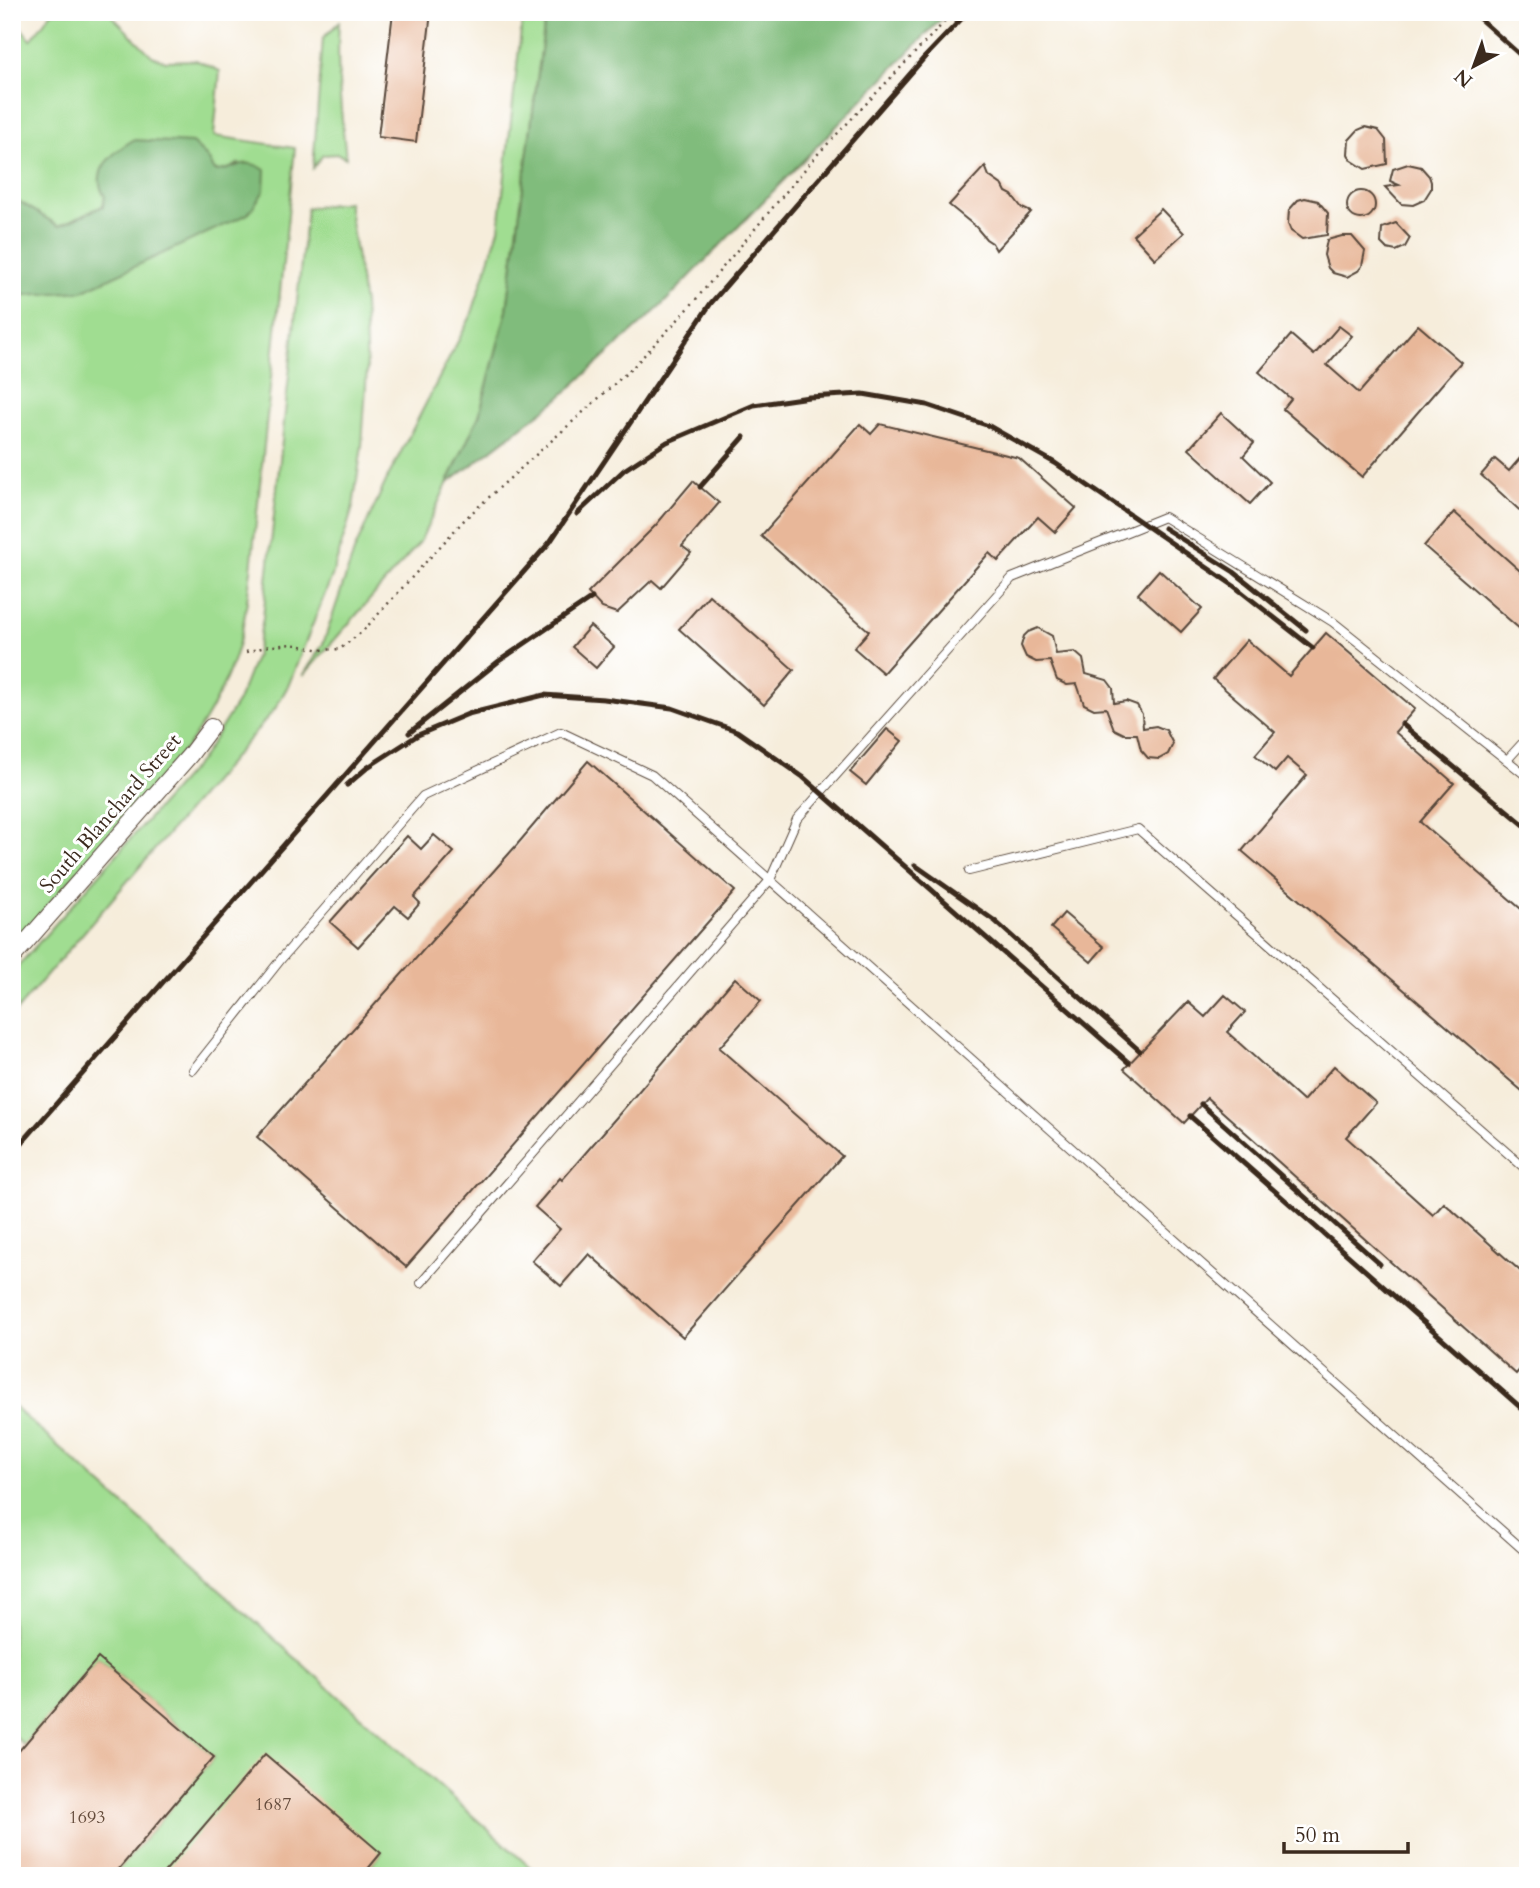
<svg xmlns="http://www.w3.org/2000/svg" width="1540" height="1888" viewBox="0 0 1540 1888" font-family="Cardo,serif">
<rect width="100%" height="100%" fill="#fff"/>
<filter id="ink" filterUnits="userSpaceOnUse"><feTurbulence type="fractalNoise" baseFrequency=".0143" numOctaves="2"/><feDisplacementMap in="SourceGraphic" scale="14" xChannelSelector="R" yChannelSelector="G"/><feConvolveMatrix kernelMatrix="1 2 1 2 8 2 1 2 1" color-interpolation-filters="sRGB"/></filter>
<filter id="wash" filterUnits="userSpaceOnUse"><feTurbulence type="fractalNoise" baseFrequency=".00686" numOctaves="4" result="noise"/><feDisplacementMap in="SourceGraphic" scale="28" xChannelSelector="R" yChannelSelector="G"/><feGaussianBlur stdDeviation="1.57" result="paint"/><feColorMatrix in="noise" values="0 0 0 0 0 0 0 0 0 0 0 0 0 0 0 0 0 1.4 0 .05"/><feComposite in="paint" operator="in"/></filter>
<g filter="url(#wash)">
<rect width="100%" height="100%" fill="#f6eddb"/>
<!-- green -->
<g fill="#a0dd91" stroke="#6e8458" stroke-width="2">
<path d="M 52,12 L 108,12 L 152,56 L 166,61 L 196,60 L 220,71 L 214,136 L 295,148 L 251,570 C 248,592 246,614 241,635 C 231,676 211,713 187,747 L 12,946 L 12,310 L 24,295 L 82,291 L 117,273 L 239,163 L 226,171 L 215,171 L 207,157 L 105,197 L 103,206 L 59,226 L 12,197 L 12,17 L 31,40 Z"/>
<path d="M 523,12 L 546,12 L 507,310 L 479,416 L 420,542 L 303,676 L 323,644 L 355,549 L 387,479 L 471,316 L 499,229 Z"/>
<path d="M 339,22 C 336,68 341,112 346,158 L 338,154 L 323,155 L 313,168 L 323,38 Z"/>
<path d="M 348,202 L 364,304 L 367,370 L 362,446 L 353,507 L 332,576 L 289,684 L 275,709 L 12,1016 L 12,973 L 202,758 L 238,701 L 256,655 L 263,618 L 307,208 Z"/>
<path d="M 12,1405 L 540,1876 L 362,1876 L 381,1853 L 161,1876 L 113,1876 L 214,1757 L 98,1658 L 24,1745 L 12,1734 Z"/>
</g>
<!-- forest -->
<g fill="#80bc7b" stroke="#5e734c" stroke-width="2">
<path d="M 546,12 L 948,12 L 661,306 L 557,400 L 447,484 L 479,416 L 507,310 Z"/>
<path d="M 133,140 L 192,143 L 207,157 L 215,171 C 237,171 242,155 265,170 L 264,191 L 248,214 L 82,291 L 24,295 L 12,310 L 12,197 L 59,226 L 103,206 L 105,197 C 89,171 112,153 133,140 Z"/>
</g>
<g id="blocks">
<!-- building -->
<g fill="#e8b799">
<path d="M 393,12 L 431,12 L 416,142 L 378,137 Z"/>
<path d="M 1365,127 L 1378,130 L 1386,140 L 1387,164 L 1365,169 L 1351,160 L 1348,154 L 1349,140 L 1358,130 Z"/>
<path d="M 1408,164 L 1421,167 L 1429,176 L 1431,182 L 1431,189 L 1424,200 L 1413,205 L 1401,204 L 1385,187 L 1399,185 L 1390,181 L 1393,169 Z"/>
<path d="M 985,166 L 989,176 L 1003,186 L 1006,192 L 1012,195 L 1022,208 L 1031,212 L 996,250 L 992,243 L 986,239 L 976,227 L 949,205 Z"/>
<circle cx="1361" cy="205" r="14"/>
<path d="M 1305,198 L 1318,201 L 1328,213 L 1327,235 L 1302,239 L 1291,231 L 1288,224 L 1289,210 L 1298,200 Z"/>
<path d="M 1161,209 L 1184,233 L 1155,259 L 1133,235 Z"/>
<path d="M 1396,223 L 1410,238 L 1405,247 L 1396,251 L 1387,249 L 1381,243 L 1382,228 Z"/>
<path d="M 1342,236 L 1352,236 L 1365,251 L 1362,266 L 1358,271 L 1347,277 L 1333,273 L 1328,268 L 1324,255 L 1327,240 Z"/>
<path d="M 1418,325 L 1461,362 L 1362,477 L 1283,409 L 1291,399 L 1259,372 L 1291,335 L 1314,355 L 1339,326 L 1352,336 L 1327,365 L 1359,393 Z"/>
<path d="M 1221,413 L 1254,443 L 1243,456 L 1270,482 L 1250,504 L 1189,449 Z"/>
<path d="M 860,424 L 871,434 L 880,424 L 1019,458 L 1076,508 L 1055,532 L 1038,517 L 998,561 L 989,553 L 883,673 L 854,648 L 869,631 L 761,536 Z"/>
<path d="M 1528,449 L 1528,518 L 1481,475 L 1495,459 L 1509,471 Z"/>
<path d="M 693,481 L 719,503 L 682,546 L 691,553 L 661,588 L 652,580 L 617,613 L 602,608 L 588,593 L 656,525 Z"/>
<path d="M 1454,512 L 1528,578 L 1528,636 L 1424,546 Z"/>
<path d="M 1159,570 L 1202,609 L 1181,632 L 1138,594 Z"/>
<path d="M 709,595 L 794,670 L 764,705 L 679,629 Z"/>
<path d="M 590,626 L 614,647 L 596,668 L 572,647 Z"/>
<path d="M 1038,628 L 1052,636 L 1056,654 L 1075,652 L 1083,659 L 1086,674 L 1107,680 L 1113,688 L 1114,703 L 1126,701 L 1137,705 L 1142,714 L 1143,728 L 1156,726 L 1166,730 L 1173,744 L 1168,754 L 1159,759 L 1148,758 L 1141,750 L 1137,734 L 1124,734 L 1114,729 L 1106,708 L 1094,709 L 1084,704 L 1077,684 L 1067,685 L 1057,680 L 1050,661 L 1036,662 L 1026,657 L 1021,646 L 1024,636 L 1028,632 Z"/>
<path d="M 1326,633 L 1415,709 L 1395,732 L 1454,783 L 1420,822 L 1528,915 L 1528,1096 L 1242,851 L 1307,775 L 1287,758 L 1275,772 L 1255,755 L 1275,732 L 1213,679 L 1247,640 L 1289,676 Z"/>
<path d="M 887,729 L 902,741 L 866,785 L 850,772 Z"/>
<path d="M 588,761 L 735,891 L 406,1267 L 257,1137 L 515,847 Z"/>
<path d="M 434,835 L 454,852 L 414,897 L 420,903 L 408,917 L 395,906 L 358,947 L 330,922 L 407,836 L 421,849 Z"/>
<path d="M 1064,913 L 1104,947 L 1091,962 L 1051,928 Z"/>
<path d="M 735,978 L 761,1001 L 719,1048 L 842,1156 L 683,1337 L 589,1254 L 561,1286 L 532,1261 L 560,1229 L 535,1207 L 560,1178 L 562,1180 L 621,1112 Z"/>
<path d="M 1225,995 L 1245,1012 L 1227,1032 L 1303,1101 L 1334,1066 L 1376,1103 L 1346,1137 L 1433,1215 L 1444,1203 L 1528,1278 L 1528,1360 L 1516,1374 L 1207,1098 L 1184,1123 L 1124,1069 L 1188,1002 L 1205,1017 Z"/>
<path d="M 98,1658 L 214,1757 L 113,1876 L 12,1876 L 12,1759 Z"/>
<path d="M 265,1754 L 381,1853 L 362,1876 L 161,1876 Z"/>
</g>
</g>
</g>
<g filter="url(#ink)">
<use href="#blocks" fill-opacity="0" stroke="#57473a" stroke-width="2"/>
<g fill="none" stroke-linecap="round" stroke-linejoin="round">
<defs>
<g id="service">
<path d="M 1507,760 L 1528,737"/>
<path d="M 969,871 L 1138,829 L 1528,1171"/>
<path d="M 193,1070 L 282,958 L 423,796 L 561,732 L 652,775 L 1528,1554"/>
<path d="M 421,1283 L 770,880 L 797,819 L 1012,578 L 1164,517 L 1333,622 L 1528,777"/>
</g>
<path id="minor" d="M 12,958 L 190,755 L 211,727"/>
</defs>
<!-- service casing -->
<use href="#service" stroke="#57473a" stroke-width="10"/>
<!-- minor casing -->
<use href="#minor" stroke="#57473a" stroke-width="18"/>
<!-- path -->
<g stroke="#57473a" stroke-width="2.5" stroke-dasharray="2 5" stroke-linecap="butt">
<path d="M 227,12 L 231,17"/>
<path d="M 246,652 L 265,647 L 291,644 L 321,650 L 340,649 L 363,631 L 466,518 L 632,368 L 687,310 L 816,156 L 954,12"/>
</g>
<!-- service -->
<use href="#service" stroke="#fff" stroke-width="8"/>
<!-- minor -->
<use href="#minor" stroke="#fff" stroke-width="16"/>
<!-- rail -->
<g stroke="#3b2a1e" stroke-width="5">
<path d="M 1472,12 L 1528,62"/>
<path d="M 700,487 L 744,437"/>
<path d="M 577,514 L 624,470 L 667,442 L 754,405 L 809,397 L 863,394 L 927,405 L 989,426 L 1055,463 L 1234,586 L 1313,648"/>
<path d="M 1164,528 L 1234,572 L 1306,630"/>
<path d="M 1402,724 L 1528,828"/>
<path d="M 409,733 L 499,661 L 592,598"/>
<path d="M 347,785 L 368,767 L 418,735 L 468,714 L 544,695 L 604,699 L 672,708 L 737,731 L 803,777 L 1129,1063"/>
<path d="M 915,865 L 995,921 L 1140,1051"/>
<path d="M 1201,1104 L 1380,1264"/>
<path d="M 1190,1116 L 1528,1414"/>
<path d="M 12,1154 L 550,542 L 711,303 L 924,58 L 968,12"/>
</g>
</g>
</g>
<g text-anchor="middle" stroke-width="6" stroke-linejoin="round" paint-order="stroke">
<!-- number labels -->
<g font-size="18" fill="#664d3d">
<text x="273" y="1810">1687</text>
<text x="87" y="1823">1693</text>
</g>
<!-- street labels -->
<g font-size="21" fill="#3b2a1e" stroke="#fff">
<text transform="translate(110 813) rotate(-49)" y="7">South Blanchard Street</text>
</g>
</g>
<!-- margin -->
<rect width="1540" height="1888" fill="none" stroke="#fff" stroke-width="42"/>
<!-- north arrow -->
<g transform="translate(1474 66) rotate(221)" stroke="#ffffff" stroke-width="5" paint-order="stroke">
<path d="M0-5L12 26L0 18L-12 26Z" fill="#3b2a1e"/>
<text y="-10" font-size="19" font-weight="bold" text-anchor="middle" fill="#3b2a1e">N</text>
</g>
<!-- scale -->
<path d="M1284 1842v10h124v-10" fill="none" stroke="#3b2a1e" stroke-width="3.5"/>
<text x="1295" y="1842" font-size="21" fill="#3b2a1e" stroke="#ffffff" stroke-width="5" paint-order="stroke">50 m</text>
</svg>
